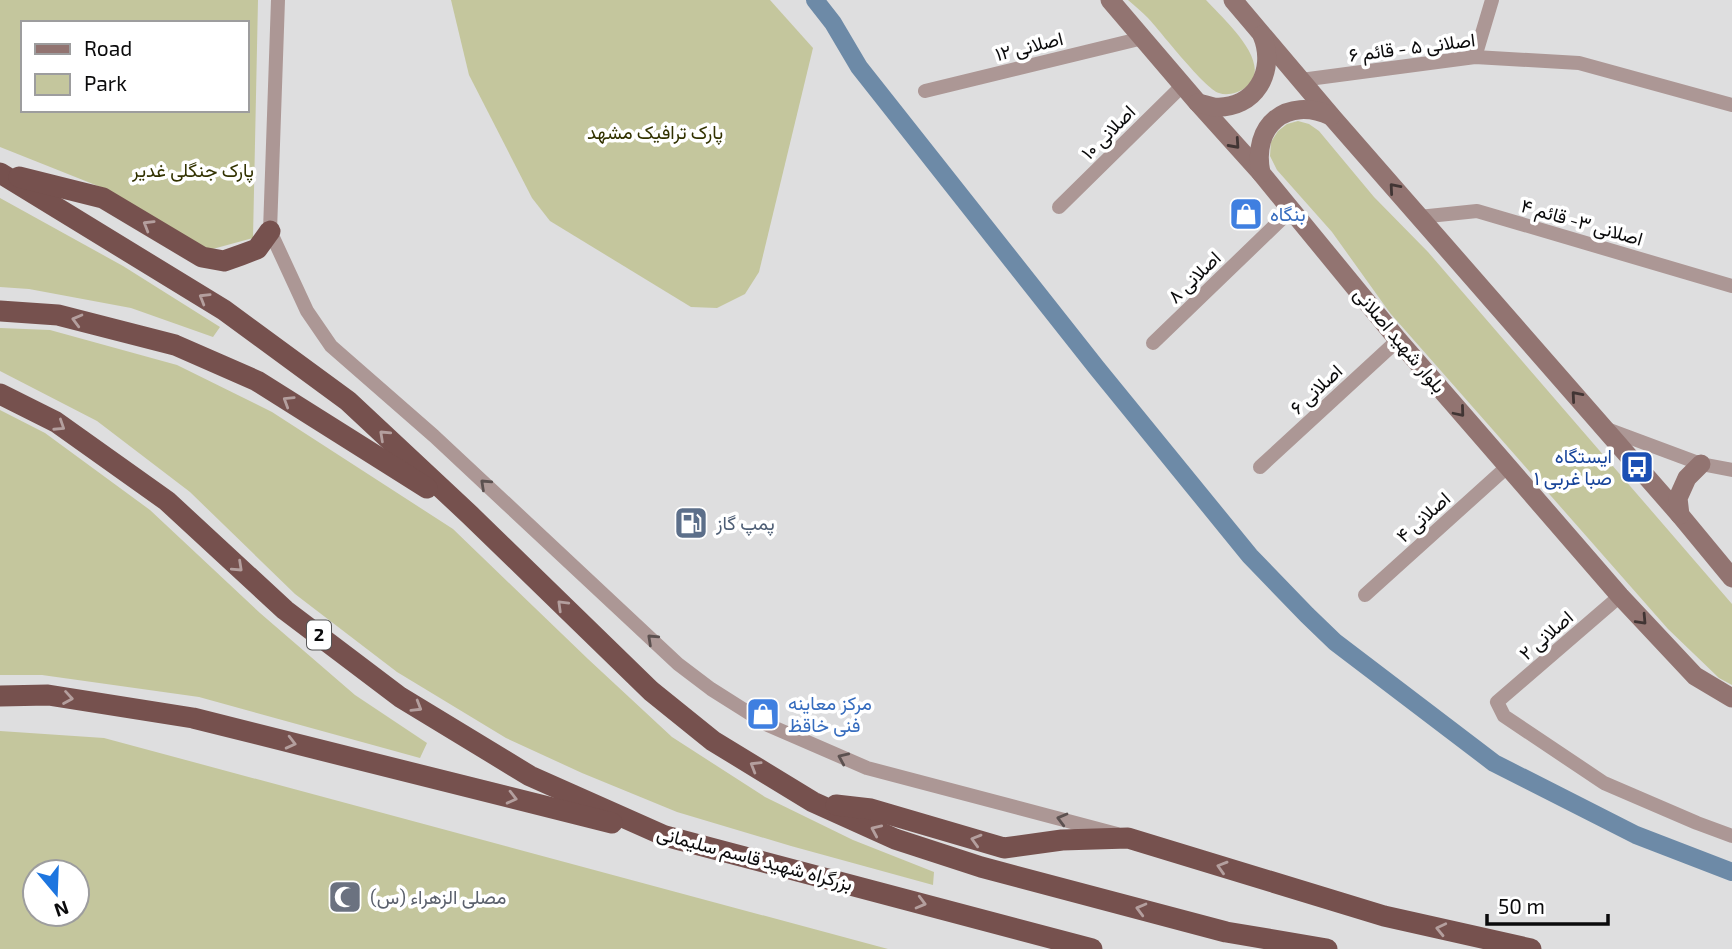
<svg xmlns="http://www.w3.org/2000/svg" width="1732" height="949" viewBox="0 0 1732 949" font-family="'Exo 2',Vazirmatn,sans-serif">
<rect width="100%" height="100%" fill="#dededf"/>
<!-- green -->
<g fill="#c4c69d" fill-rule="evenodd">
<path d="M 0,0 L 258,0 L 253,238 L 209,250 L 103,188 L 0,147 ZM 23,23 L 247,23 L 247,110 L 23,110 Z"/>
<path d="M 451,0 L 770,0 L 813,48 L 759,272 L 745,294 L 717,308 L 691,307 L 550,221 L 532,198 L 469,75 Z"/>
<path d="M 1128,0 L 1206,0 C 1222,18 1277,65 1245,88 C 1238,93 1227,96 1219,93 C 1205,89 1161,32 1148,18 C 1142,12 1135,6 1128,0 Z"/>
<path d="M 1298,121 L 1309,124 L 1319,131 L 1374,197 L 1428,252 L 1732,604 L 1732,685 L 1719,678 L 1668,629 L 1390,313 L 1332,232 L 1277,170 L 1270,156 L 1271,142 L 1278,131 L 1287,124 Z"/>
<path d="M 0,198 L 123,266 L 220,327 L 213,337 L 131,308 L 29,289 L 0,287 Z"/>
<path d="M 0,328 L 50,330 L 177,365 L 272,412 L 453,529 L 588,659 L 672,737 L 765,797 L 853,840 L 934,872 L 933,885 L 791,846 L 677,812 L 582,773 L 506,738 L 397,672 L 295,594 L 190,492 L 97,421 L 0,371 Z"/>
<path d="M 0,410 L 45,433 L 150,510 L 260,613 L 355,695 L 427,743 L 420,758 L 199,697 L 42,675 L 0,675 Z"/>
<path d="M 0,731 L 104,738 L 888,949 L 0,949 ZM 35,872 L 77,872 L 77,914 L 35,914 Z"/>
</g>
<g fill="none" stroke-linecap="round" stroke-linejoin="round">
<!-- canal -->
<path stroke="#6d8aa7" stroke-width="18" d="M 815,0 L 833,23 L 859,67 L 1096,367 L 1250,556 L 1307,615 L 1335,642 L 1494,763 L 1636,835 L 1732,872"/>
<!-- minor -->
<g stroke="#ac9795" stroke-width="14">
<path d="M 278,0 L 270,231 L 307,311 L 331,346 L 434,436 L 678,664 L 711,689 L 768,725 L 867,768 L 1117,834"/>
<path d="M 1475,57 L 1492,0"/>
<path d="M 1301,80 L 1475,57 L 1579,63 L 1732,105"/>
<path d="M 925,91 L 1143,38"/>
<path d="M 1059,207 L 1183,85"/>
<path d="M 1419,217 L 1477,211 L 1732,286"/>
<path d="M 1153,343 L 1291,210"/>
<path d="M 1607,429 L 1701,464 L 1732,470"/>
<path d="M 1260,467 L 1398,340"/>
<path d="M 1365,595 L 1507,467"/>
<path d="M 1620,596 L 1497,702 L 1504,716 L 1604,783 L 1697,823 L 1732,836"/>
</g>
<!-- secondary -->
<g stroke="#927471" stroke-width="19">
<path d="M 1110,0 L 1198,103 L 1261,173 L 1398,340 L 1620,596 L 1695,676 L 1732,698"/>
<path d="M 1233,0 L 1332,117 L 1680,515 L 1732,578"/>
<path d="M 1198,103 C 1203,104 1209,106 1214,107 C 1255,110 1277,71 1262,35"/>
<path d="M 1261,173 C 1251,125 1287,96 1331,116"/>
<path d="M 1680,515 L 1678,498 L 1687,478 L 1701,464"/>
</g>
<!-- trunk -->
<g stroke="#76514e" stroke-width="21">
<path d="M 0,173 L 224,310 L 348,401 L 470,515 L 651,691 L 713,741 L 813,802 L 895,839 L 981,867 L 1226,932 L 1327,949"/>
<path d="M 19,177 L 103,198 L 202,257 L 224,261 L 241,255 L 257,249 L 270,231"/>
<path d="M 0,311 L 58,315 L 175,345 L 257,381 L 427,488"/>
<path d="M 0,394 L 56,422 L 167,501 L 285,610 L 400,697 L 530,776 L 665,836 L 1092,949"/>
<path d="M 0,696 L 48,695 L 193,718 L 612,823"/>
<path d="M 836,805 L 871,809 L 1004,848 L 1062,840 L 1128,838 L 1384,916 L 1531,949"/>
</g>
</g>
<!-- one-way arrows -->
<defs><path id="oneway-chevron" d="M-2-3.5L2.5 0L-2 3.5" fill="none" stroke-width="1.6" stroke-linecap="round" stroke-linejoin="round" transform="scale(1.75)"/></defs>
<g stroke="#413534">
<use href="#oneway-chevron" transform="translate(1235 144) rotate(48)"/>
<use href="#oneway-chevron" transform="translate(1394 188) rotate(-131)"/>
<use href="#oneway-chevron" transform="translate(1576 396) rotate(-131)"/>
<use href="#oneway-chevron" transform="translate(1460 412) rotate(50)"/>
<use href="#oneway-chevron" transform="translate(1642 620) rotate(47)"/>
</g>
<g stroke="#b49f9e">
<use href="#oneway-chevron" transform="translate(148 225) rotate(-149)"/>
<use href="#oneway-chevron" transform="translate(204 298) rotate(-149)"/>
<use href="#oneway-chevron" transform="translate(77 320) rotate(-165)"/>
<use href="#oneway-chevron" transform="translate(288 401) rotate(-148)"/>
<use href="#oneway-chevron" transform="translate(60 426) rotate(33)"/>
<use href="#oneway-chevron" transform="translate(384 435) rotate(-137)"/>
<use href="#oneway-chevron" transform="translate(238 567) rotate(43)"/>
<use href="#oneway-chevron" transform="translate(562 605) rotate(-136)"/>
<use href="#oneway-chevron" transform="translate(68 698) rotate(9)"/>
<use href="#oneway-chevron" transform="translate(417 707) rotate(31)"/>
<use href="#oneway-chevron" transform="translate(291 743) rotate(14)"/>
<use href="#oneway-chevron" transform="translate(755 766) rotate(-149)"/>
<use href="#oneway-chevron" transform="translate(512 798) rotate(14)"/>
<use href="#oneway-chevron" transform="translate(876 830) rotate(-156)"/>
<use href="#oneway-chevron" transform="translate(976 840) rotate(-164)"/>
<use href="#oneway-chevron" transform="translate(1222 867) rotate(-163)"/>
<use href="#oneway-chevron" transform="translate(921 903) rotate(15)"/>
<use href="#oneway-chevron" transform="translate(1141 909) rotate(-165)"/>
<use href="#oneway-chevron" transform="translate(1441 929) rotate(-167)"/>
</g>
<g stroke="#5c5150">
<use href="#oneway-chevron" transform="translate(485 484) rotate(-137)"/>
<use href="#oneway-chevron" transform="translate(652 639) rotate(-137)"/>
<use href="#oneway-chevron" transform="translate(843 758) rotate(-156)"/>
<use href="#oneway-chevron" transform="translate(1062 819) rotate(-165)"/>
</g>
<!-- icons -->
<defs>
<symbol id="shop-square" viewBox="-11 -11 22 22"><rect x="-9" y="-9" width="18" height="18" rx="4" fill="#3f7fe0" stroke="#fff"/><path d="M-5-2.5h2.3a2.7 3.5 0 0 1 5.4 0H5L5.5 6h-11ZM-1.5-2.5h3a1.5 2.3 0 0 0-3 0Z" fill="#fff"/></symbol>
<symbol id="bus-square" viewBox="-11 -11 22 22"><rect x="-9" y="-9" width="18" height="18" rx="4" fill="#1a4fb4" stroke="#fff"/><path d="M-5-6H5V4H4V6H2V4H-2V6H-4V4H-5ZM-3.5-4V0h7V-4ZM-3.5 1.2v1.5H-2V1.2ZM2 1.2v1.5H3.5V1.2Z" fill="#fff"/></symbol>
<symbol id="fuel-square" viewBox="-11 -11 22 22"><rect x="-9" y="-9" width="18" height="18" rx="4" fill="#5c6f8a" stroke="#fff"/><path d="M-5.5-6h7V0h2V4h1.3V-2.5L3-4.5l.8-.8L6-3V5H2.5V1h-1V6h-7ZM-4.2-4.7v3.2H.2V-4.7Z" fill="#fff"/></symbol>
<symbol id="mosque-square" viewBox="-11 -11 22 22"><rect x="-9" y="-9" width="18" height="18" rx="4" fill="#6b7280" stroke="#fff"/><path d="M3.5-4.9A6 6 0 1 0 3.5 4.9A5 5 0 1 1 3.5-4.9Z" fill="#fff"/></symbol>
</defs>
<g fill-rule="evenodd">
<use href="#shop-square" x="1227" y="195" width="38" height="38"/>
<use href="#bus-square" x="1618" y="448" width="38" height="38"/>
<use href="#fuel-square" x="672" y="504" width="38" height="38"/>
<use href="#shop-square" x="744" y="695" width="38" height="38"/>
<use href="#mosque-square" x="326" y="878" width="38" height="38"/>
</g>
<g text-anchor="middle" stroke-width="7" stroke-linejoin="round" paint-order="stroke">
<!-- shield labels -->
<rect fill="#fff" stroke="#545455" stroke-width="2" x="307" y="620.5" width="24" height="29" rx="5"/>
<g font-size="18" font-weight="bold" fill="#0b0b0c">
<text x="319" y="641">2</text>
</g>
<!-- street labels -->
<g font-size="19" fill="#0b0b0c" stroke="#fff">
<text transform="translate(1029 46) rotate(-14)" y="7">اصلانی ۱۲</text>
<text transform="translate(1412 47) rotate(-7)" y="7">اصلانی ۵ - قائم ۶</text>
<text transform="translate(1108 132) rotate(-45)" y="7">اصلانی ۱۰</text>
<text transform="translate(1582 222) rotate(16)" y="7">اصلانی ۳- قائم ۴</text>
<text transform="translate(1194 277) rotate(-44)" y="7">اصلانی ۸</text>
<text transform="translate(1400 340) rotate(50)" y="7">بلوار شهید اصلانی</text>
<text transform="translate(1316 389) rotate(-43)" y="7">اصلانی ۶</text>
<text transform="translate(1423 517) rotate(-42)" y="7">اصلانی ۴</text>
<text transform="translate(1546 635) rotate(-41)" y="7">اصلانی ۲</text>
<text transform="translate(755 858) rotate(15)" y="7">بزرگراه شهید قاسم سلیمانی</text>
</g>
<!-- park labels -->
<g font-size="19" fill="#323200" stroke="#fff">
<text x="655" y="139">پارک ترافیک مشهد</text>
<text x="193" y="177">پارک جنگلی غدیر</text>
</g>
<!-- shop labels -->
<g font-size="19" fill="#366cbe" stroke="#fff" text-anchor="start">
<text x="1270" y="221">بنگاه</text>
<text x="788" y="710">مرکز معاینه<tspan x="788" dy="22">فنی خاقظ</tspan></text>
</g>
<!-- transit labels -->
<g font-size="19" fill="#164399" stroke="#fff" text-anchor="end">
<text x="1612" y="463">ایستگاه<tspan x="1612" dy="22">صبا غربی ۱</tspan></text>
</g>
<!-- service labels -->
<g font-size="19" fill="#4e5e75" stroke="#fff" text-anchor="start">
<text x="716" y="530">پمپ گاز</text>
</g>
<!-- worship labels -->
<g font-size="19" fill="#5b616d" stroke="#fff" text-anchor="start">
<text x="370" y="904">مصلی الزهراء (س)</text>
</g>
</g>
<!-- legend -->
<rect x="21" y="21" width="228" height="91" fill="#ffffff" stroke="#9d9d9e" stroke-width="2"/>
<rect x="35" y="44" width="35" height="10" fill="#927471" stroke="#9d9d9e" stroke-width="2"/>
<text x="84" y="56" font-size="21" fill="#0b0b0c">Road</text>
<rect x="35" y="74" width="35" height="21" fill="#c4c69d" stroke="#9d9d9e" stroke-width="2"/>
<text x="84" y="91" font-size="21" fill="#0b0b0c">Park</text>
<!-- north arrow -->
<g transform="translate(56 893) rotate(161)"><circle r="33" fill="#ffffff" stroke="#9d9d9e" stroke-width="2"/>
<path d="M0-5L12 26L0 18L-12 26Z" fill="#1d75df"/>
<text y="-10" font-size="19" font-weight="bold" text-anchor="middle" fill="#0b0b0c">N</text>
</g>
<!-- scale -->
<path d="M1487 914v10h121v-10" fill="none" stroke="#0b0b0c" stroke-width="3.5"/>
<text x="1498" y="914" font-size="21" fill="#0b0b0c" stroke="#ffffff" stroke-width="5" paint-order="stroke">50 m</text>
</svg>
